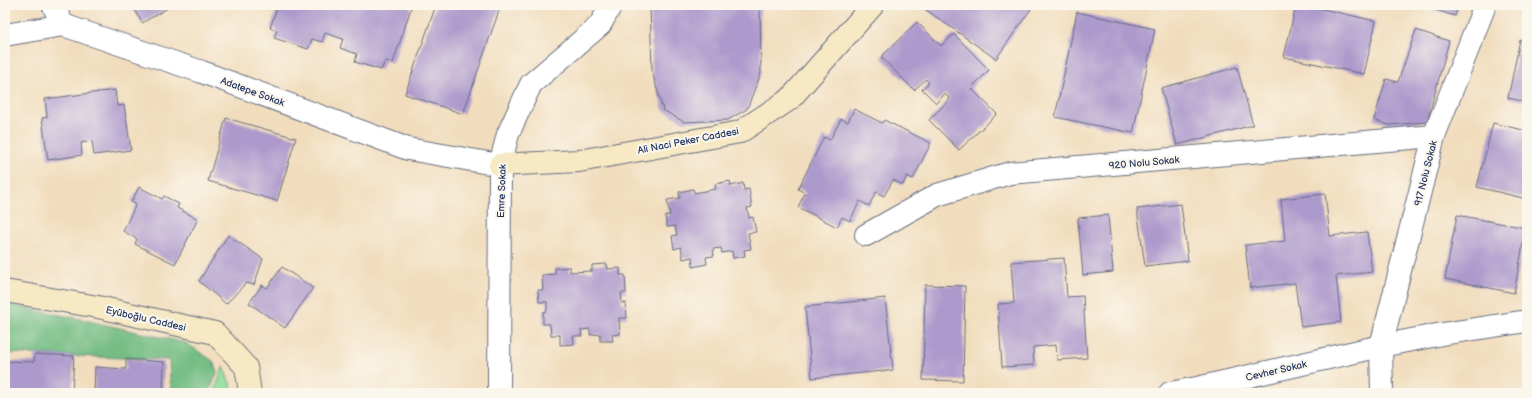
<svg xmlns="http://www.w3.org/2000/svg" width="1532" height="398" viewBox="0 0 1532 398" font-family="'Balsamiq Sans',sans-serif">
<rect width="100%" height="100%" fill="#fbf7ec"/>
<filter id="ink" filterUnits="userSpaceOnUse"><feTurbulence type="fractalNoise" baseFrequency=".025" numOctaves="2"/><feDisplacementMap in="SourceGraphic" scale="8" xChannelSelector="R" yChannelSelector="G"/><feConvolveMatrix kernelMatrix="1 2 1 2 8 2 1 2 1" color-interpolation-filters="sRGB"/></filter>
<filter id="wash" filterUnits="userSpaceOnUse"><feTurbulence type="fractalNoise" baseFrequency=".012" numOctaves="4" result="noise"/><feDisplacementMap in="SourceGraphic" scale="16" xChannelSelector="R" yChannelSelector="G"/><feGaussianBlur stdDeviation="0.9" result="paint"/><feColorMatrix in="noise" values="0 0 0 0 0 0 0 0 0 0 0 0 0 0 0 0 0 1.4 0 .05"/><feComposite in="paint" operator="in"/></filter>
<g filter="url(#wash)">
<rect width="100%" height="100%" fill="#f1ddbd"/>
<!-- green -->
<path fill="#91de9c" stroke="#56867d" d="M 223,367 L 234,393 L 214,393 Z"/>
<!-- forest -->
<path fill="#74bd84" stroke="#487671" d="M 5,304 L 71,317 L 186,343 L 213,361 L 217,373 L 209,393 L 171,393 L 169,360 L 5,353 Z"/>
<g id="blocks">
<!-- building -->
<g fill="#ad9acc">
<path d="M 132,5 L 173,5 L 142,23 Z"/>
<path d="M 278,5 L 412,5 L 393,63 L 385,61 L 381,70 L 355,62 L 357,54 L 340,48 L 343,39 L 325,33 L 322,42 L 312,39 L 308,49 L 274,38 L 277,30 L 270,28 Z"/>
<path d="M 436,5 L 501,5 L 463,114 L 405,94 Z"/>
<path d="M 650,5 L 760,5 L 761,73 L 747,109 L 728,120 L 684,122 L 663,110 L 652,72 Z"/>
<path d="M 928,5 L 1025,5 L 1031,9 L 996,59 L 925,9 Z"/>
<path d="M 1296,5 L 1305,5 L 1376,21 L 1364,74 L 1284,57 Z"/>
<path d="M 1419,5 L 1459,5 L 1455,16 Z"/>
<path d="M 1077,12 L 1155,29 L 1133,133 L 1055,117 Z"/>
<path d="M 917,22 L 941,46 L 954,34 L 989,70 L 971,88 L 997,114 L 959,150 L 929,120 L 950,99 L 945,94 L 936,103 L 922,89 L 929,83 L 926,79 L 914,90 L 881,57 Z"/>
<path d="M 1416,30 L 1449,41 L 1427,122 L 1389,125 L 1374,120 L 1386,79 L 1398,82 Z"/>
<path d="M 1520,40 L 1527,42 L 1527,102 L 1508,98 Z"/>
<path d="M 1237,67 L 1253,125 L 1177,145 L 1161,88 Z"/>
<path d="M 115,90 L 117,106 L 124,105 L 131,150 L 94,155 L 92,141 L 81,143 L 82,155 L 48,160 L 42,118 L 47,117 L 45,99 Z"/>
<path d="M 854,109 L 882,123 L 884,120 L 931,143 L 913,179 L 907,176 L 903,185 L 893,180 L 884,196 L 876,192 L 869,206 L 860,201 L 850,221 L 842,217 L 837,227 L 798,207 L 805,193 L 798,189 L 824,137 L 830,140 L 841,119 L 848,122 Z"/>
<path d="M 226,118 L 296,138 L 277,201 L 208,181 Z"/>
<path d="M 1493,123 L 1527,131 L 1527,199 L 1477,187 Z"/>
<path d="M 730,181 L 731,186 L 743,183 L 744,190 L 749,189 L 752,207 L 747,208 L 749,218 L 753,217 L 756,232 L 748,233 L 751,249 L 744,250 L 745,256 L 733,258 L 732,251 L 722,253 L 721,248 L 713,249 L 714,256 L 706,257 L 707,264 L 693,267 L 692,257 L 683,259 L 681,247 L 674,249 L 672,236 L 677,235 L 675,226 L 667,227 L 665,216 L 670,215 L 667,200 L 680,198 L 679,192 L 693,189 L 694,193 L 716,189 L 715,184 Z"/>
<path d="M 139,187 L 162,199 L 164,196 L 179,204 L 177,208 L 198,219 L 175,264 L 135,244 L 137,239 L 123,231 L 136,204 L 131,202 Z"/>
<path d="M 1325,194 L 1330,236 L 1367,232 L 1372,272 L 1336,276 L 1341,322 L 1301,327 L 1295,283 L 1250,288 L 1245,245 L 1285,241 L 1281,199 Z"/>
<path d="M 1181,204 L 1188,261 L 1145,266 L 1137,209 Z"/>
<path d="M 1108,215 L 1113,272 L 1083,275 L 1078,218 Z"/>
<path d="M 1457,215 L 1526,228 L 1514,293 L 1445,279 Z"/>
<path d="M 228,235 L 263,259 L 254,285 L 246,283 L 226,304 L 199,281 Z"/>
<path d="M 1064,258 L 1067,297 L 1083,296 L 1087,358 L 1057,360 L 1056,345 L 1033,347 L 1034,365 L 1002,367 L 998,304 L 1014,303 L 1011,262 Z"/>
<path d="M 607,264 L 608,269 L 620,268 L 620,275 L 625,275 L 626,293 L 621,293 L 622,303 L 626,303 L 627,318 L 619,318 L 620,334 L 612,335 L 613,341 L 600,341 L 600,334 L 590,335 L 590,329 L 581,330 L 582,336 L 573,336 L 574,344 L 560,345 L 560,335 L 551,335 L 550,324 L 543,324 L 543,312 L 547,311 L 547,302 L 539,302 L 538,290 L 543,290 L 542,275 L 555,274 L 555,268 L 570,267 L 570,272 L 592,271 L 592,265 Z"/>
<path d="M 282,267 L 313,288 L 285,328 L 249,303 L 262,285 L 267,288 Z"/>
<path d="M 925,285 L 965,286 L 963,381 L 923,380 Z"/>
<path d="M 885,298 L 893,370 L 812,378 L 805,307 Z"/>
<path d="M 35,354 L 74,356 L 72,393 L 5,393 L 5,361 L 34,362 Z"/>
<path d="M 126,359 L 164,362 L 163,393 L 94,393 L 95,367 L 126,369 Z"/>
</g>
</g>
</g>
<g filter="url(#ink)">
<use href="#blocks" fill-opacity="0" stroke="#666c7f" stroke-width="1"/>
<g fill="none" stroke-linecap="round" stroke-linejoin="round">
<defs>
<g id="street">
<path d="M 53,5 L 63,25"/>
<path d="M 5,35 L 63,25 L 202,72 L 408,149 L 500,165"/>
<path d="M 866,235 L 937,195 L 1010,173 L 1434,136"/>
<path d="M 499,393 L 500,165 L 508,134 L 531,84 L 600,25 L 611,5"/>
<path d="M 1170,393 L 1197,388 L 1381,346 L 1442,334 L 1527,321"/>
<path d="M 1382,393 L 1381,346 L 1434,136 L 1485,5"/>
</g>
<g id="secondary">
<path d="M 500,165 L 579,161 L 740,132 L 790,99 L 873,5"/>
<path d="M 5,291 L 98,307 L 215,333 L 246,367 L 250,393"/>
</g>
</defs>
<!-- street casing -->
<use href="#street" stroke="#666c7f" stroke-width="24"/>
<!-- secondary casing -->
<use href="#secondary" stroke="#666c7f" stroke-width="24"/>
<!-- street -->
<use href="#street" stroke="#fff" stroke-width="22"/>
<!-- secondary -->
<use href="#secondary" stroke="#f7e9c3" stroke-width="22"/>
</g>
</g>
<g text-anchor="middle" stroke-width="4" stroke-linejoin="round" paint-order="stroke">
<!-- street labels -->
<g font-size="10" fill="#1b2f5e" stroke="#fbf7ec">
<text transform="translate(253 91) rotate(20)" y="4">Adatepe Sokak</text>
<text transform="translate(688 140) rotate(-11)" y="4">Ali Naci Peker Caddesi</text>
<text transform="translate(1144 162) rotate(-5)" y="4">920 Nolu Sokak</text>
<text transform="translate(1425 173) rotate(-76)" y="4">917 Nolu Sokak</text>
<text transform="translate(501 191) rotate(-88)" y="4">Emre Sokak</text>
<text transform="translate(146 318) rotate(13)" y="4">Eyüboğlu Caddesi</text>
<text transform="translate(1276 370) rotate(-13)" y="4">Cevher Sokak</text>
</g>
</g>
<!-- margin -->
<rect width="1532" height="398" fill="none" stroke="#fbf7ec" stroke-width="20"/>
</svg>
